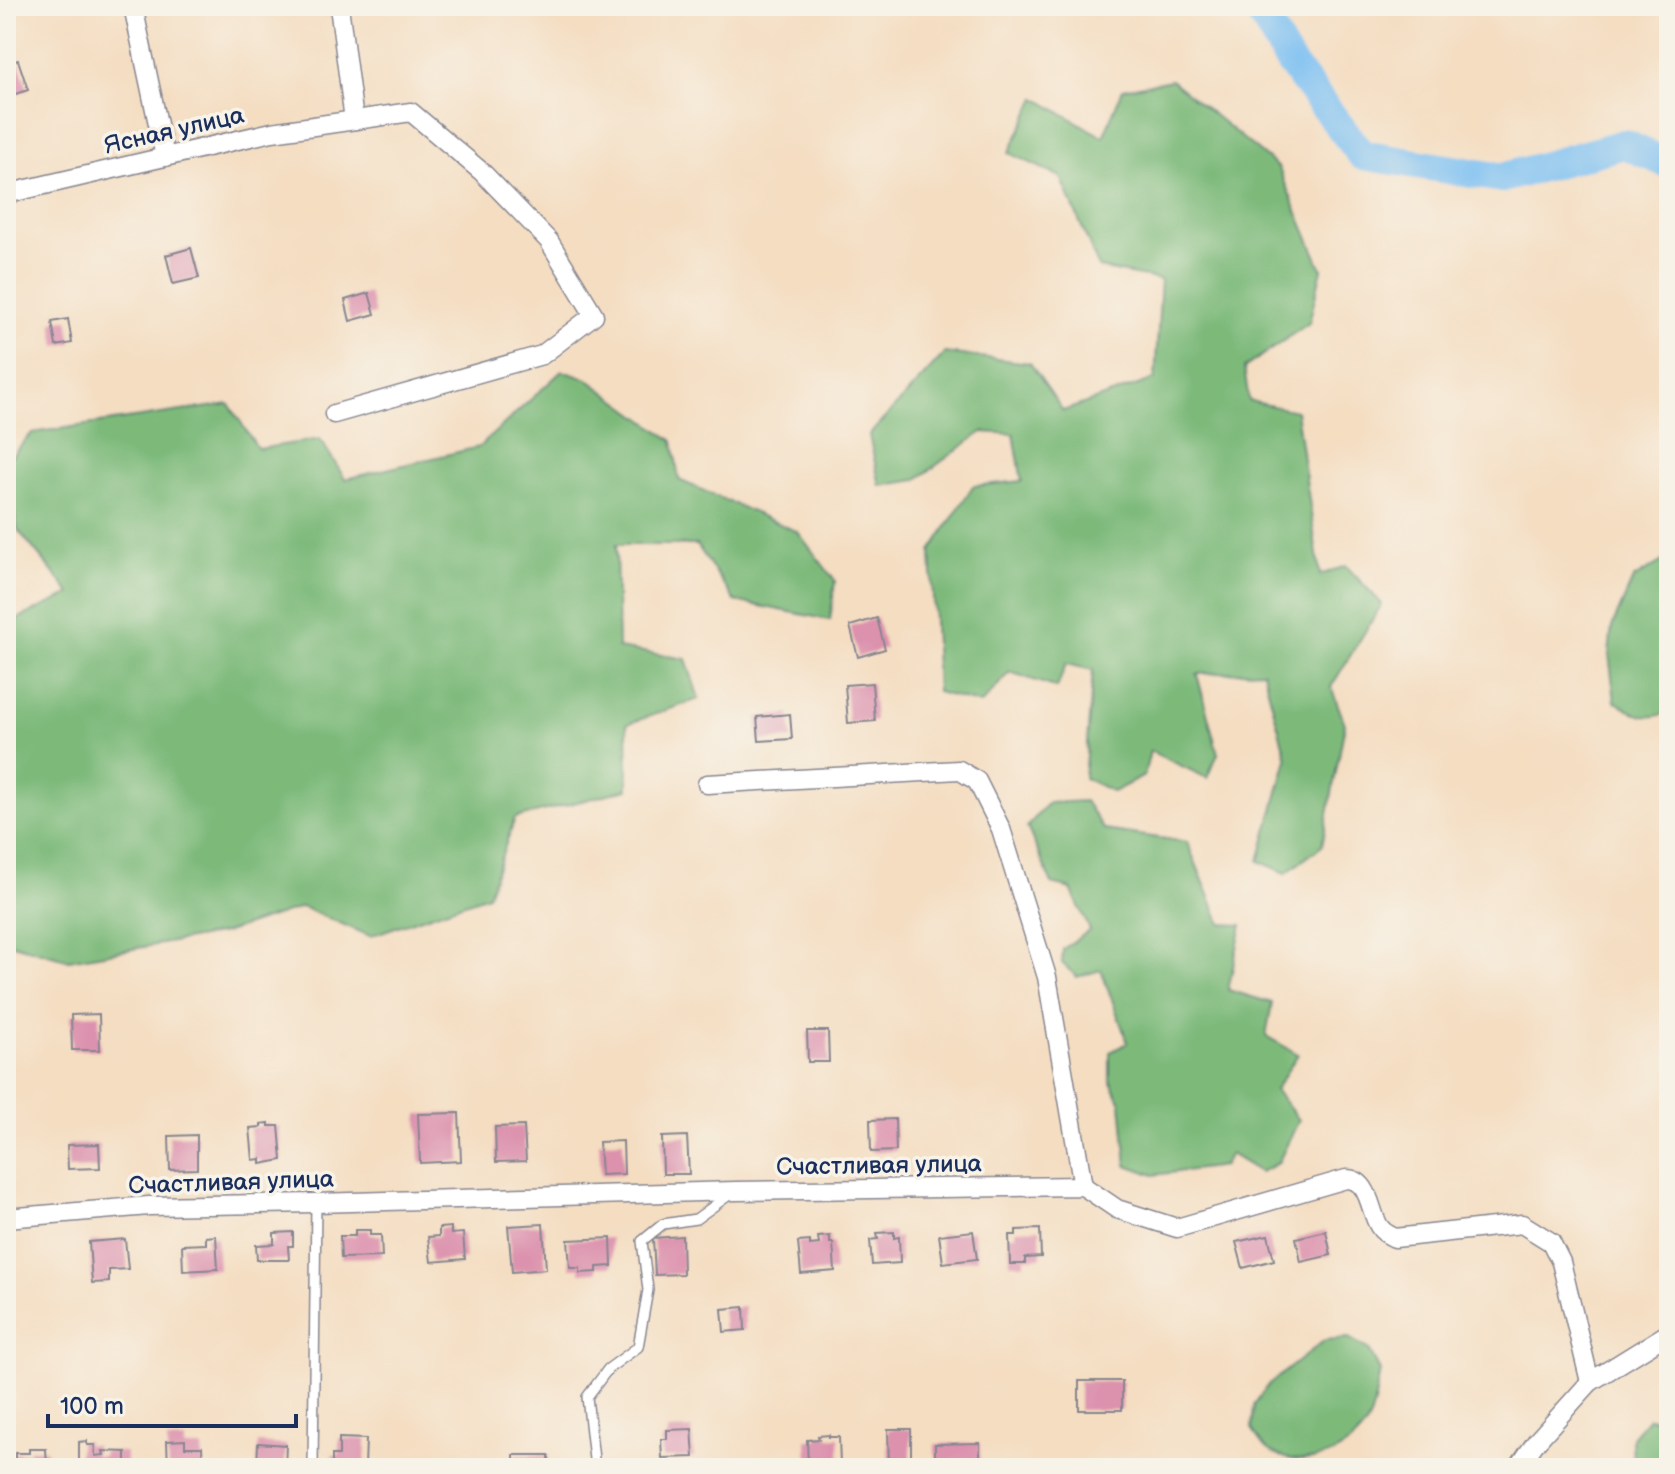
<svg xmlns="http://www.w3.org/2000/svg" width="1675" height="1474" viewBox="0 0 1675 1474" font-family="'Balsamiq Sans',sans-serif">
<rect width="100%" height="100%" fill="#f7f3e8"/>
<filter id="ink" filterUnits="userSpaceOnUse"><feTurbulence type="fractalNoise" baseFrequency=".0125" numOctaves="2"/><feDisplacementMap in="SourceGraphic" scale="16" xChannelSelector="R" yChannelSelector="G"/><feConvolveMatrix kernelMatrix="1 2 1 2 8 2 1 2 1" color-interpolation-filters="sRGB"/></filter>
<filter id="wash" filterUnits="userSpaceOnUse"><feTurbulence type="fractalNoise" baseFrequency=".006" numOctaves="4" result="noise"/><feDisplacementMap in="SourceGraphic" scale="32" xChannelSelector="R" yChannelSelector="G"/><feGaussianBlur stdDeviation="1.8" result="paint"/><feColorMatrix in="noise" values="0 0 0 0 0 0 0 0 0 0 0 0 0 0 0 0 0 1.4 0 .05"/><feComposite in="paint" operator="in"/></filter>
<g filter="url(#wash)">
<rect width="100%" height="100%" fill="#f4ddc1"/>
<!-- forest -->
<g fill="#7dba7a" stroke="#4c746c" stroke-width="2">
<path d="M 1171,80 L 1278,167 L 1322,269 L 1309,323 L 1244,368 L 1249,401 L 1296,411 L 1320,575 L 1346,566 L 1382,604 L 1331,687 L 1345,724 L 1322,846 L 1286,873 L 1259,861 L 1287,759 L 1263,671 L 1197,674 L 1218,754 L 1207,778 L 1150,751 L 1144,776 L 1113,792 L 1084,778 L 1093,670 L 1066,664 L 1057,688 L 1010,672 L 981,704 L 937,692 L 931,551 L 973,486 L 1022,481 L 1014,434 L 982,432 L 916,480 L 880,486 L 869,435 L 945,353 L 1030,363 L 1063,411 L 1155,379 L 1161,280 L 1099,268 L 1061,177 L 1009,153 L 1036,98 L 1103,137 L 1123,89 Z"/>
<path d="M 562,371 L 587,379 L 673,441 L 679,480 L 798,532 L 835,581 L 830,620 L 735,601 L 697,545 L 616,545 L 618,648 L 686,659 L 699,699 L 627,724 L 628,789 L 515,818 L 488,895 L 370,936 L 302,907 L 224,933 L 69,960 L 6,942 L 6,624 L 71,594 L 18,530 L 6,479 L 6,462 L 32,433 L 229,404 L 258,449 L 320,439 L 345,479 L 479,447 Z"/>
<path d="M 1669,557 L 1669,711 C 1648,723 1633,714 1615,701 L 1609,654 L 1612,627 L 1633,579 Z"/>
<path d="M 1085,801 L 1104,830 L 1187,842 L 1221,924 L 1242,925 L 1228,990 L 1272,1003 L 1266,1036 L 1298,1054 L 1275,1090 L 1299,1120 L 1278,1163 L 1260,1172 L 1230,1154 L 1223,1166 L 1154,1175 L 1127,1165 L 1121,1103 L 1110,1080 L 1110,1052 L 1128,1043 L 1101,970 L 1077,977 L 1062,963 L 1063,949 L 1090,930 L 1071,889 L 1052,884 L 1027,827 L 1048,803 Z"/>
<path d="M 1349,1338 L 1369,1350 L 1380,1371 C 1377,1386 1375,1406 1369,1420 C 1352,1455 1299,1473 1267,1449 C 1261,1444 1256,1435 1252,1429 L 1254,1405 L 1268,1385 L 1325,1340 Z"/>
<path d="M 1648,1418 L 1669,1420 L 1669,1468 L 1642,1468 L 1633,1460 L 1632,1437 Z"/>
</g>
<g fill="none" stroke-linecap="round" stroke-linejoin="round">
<!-- river -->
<path stroke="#7cbff2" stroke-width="30" d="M 1257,6 L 1289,61 L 1362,155 L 1502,178 L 1624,144 L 1669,164"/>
</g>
<g id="blocks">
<!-- building -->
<g fill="#dc91ad">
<path d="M 18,60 L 28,90 L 6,97 L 6,64 Z"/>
<path d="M 191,248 L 199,278 L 173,284 L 166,255 Z"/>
<path d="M 369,293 L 375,314 L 350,321 L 345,300 Z"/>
<path d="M 68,319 L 72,343 L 56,346 L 52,322 Z"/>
<path d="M 877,618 L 885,649 L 858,657 L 850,626 Z"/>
<path d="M 872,683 L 875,721 L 848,723 L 845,685 Z"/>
<path d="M 790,714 L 792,739 L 759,741 L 757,717 Z"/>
<path d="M 99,1014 L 100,1050 L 72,1050 L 71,1015 Z"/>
<path d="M 807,1031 L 828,1031 L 829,1062 L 808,1062 Z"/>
<path d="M 459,1113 L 461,1161 L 420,1163 L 418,1114 Z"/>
<path d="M 895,1119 L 896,1151 L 871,1152 L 870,1120 Z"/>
<path d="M 269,1123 L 269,1126 L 279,1126 L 282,1160 L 261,1164 L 261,1159 L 253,1160 L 250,1128 L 261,1127 L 261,1124 Z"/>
<path d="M 524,1126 L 526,1161 L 496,1162 L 495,1127 Z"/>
<path d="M 197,1135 L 197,1169 L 170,1170 L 169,1136 Z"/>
<path d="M 687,1136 L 689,1174 L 663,1174 L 662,1137 Z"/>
<path d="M 623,1141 L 624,1174 L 601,1175 L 599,1142 Z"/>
<path d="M 99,1144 L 100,1168 L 68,1169 L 67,1145 Z"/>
<path d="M 543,1224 L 546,1269 L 512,1272 L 508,1226 Z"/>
<path d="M 451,1227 L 451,1234 L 463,1233 L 465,1259 L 431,1262 L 428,1237 L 439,1236 L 439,1228 Z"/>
<path d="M 1040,1229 L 1041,1257 L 1025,1258 L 1025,1264 L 1010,1264 L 1009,1235 L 1016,1235 L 1016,1230 Z"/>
<path d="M 355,1230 L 370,1230 L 370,1235 L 381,1235 L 382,1257 L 341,1258 L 340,1236 L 355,1236 Z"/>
<path d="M 973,1231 L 977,1259 L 943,1263 L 939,1235 Z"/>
<path d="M 1326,1231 L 1331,1255 L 1301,1262 L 1296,1238 Z"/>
<path d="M 293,1232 L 293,1246 L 288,1246 L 289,1260 L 257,1260 L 256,1245 L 274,1244 L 274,1233 Z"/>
<path d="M 894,1232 L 894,1238 L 899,1237 L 900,1263 L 872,1265 L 870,1240 L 878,1239 L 877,1233 Z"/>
<path d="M 1268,1235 L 1274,1260 L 1243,1268 L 1236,1242 Z"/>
<path d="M 216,1236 L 218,1269 L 183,1271 L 182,1245 L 206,1244 L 206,1237 Z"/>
<path d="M 682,1236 L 683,1274 L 655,1275 L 653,1238 Z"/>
<path d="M 830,1236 L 830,1243 L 833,1243 L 835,1271 L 801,1274 L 798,1242 L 810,1241 L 810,1245 L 819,1244 L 818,1237 Z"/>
<path d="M 611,1238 L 612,1266 L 597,1267 L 597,1272 L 580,1273 L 580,1268 L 570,1268 L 568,1240 Z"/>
<path d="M 125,1239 L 128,1269 L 109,1270 L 109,1282 L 92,1283 L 89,1242 Z"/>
<path d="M 744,1307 L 745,1330 L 724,1332 L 722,1309 Z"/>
<rect x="1079" y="1381" width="43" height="29"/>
<path d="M 692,1429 L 694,1457 L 662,1458 L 661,1439 L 667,1439 L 667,1430 Z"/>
<path d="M 888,1429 L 911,1429 L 911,1468 L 889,1468 Z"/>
<path d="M 829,1435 L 829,1437 L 839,1437 L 840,1465 L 829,1466 L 829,1468 L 808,1467 L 807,1440 L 819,1439 L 818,1436 Z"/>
<path d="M 339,1438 L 366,1439 L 365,1467 L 332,1468 L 332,1455 L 339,1455 Z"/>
<path d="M 185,1440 L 185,1447 L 202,1447 L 203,1468 L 168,1468 L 167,1441 Z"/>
<path d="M 87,1441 L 87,1445 L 95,1445 L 95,1456 L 104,1455 L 103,1451 L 126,1452 L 126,1468 L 79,1468 L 79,1442 Z"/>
<path d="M 258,1443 L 286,1445 L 285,1468 L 257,1468 Z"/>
<path d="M 980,1443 L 980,1468 L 935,1468 L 935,1444 Z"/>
<path d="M 29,1449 L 46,1449 L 47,1468 L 15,1468 L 15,1453 L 29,1453 Z"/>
<path d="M 514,1455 L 549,1455 L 549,1465 L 544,1466 L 544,1468 L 514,1468 Z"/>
<rect x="440" y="1464" width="25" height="4"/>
</g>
</g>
</g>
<g filter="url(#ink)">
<use href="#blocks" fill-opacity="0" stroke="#888690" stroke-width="2"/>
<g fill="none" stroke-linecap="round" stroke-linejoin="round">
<defs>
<g id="service">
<path d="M 313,1468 L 316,1203"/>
<path d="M 595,1468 L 587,1397 L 608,1369 L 638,1347 L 648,1290 L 642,1241 L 663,1224 L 696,1219 L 729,1195"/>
</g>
<g id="minor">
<path d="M 133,6 L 165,157"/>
<path d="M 339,6 L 354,120"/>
<path d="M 6,194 L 272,132 L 411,112 L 482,172 L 549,241 L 594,315 L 542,355 L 334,414"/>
<path d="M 707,784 L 959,770 L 977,781 L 1001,829 L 1047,977 L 1083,1186"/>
<path d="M 6,1218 L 149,1206 L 316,1203 L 735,1191 L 1083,1186 L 1117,1209 L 1177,1228 L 1346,1179 C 1370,1179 1369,1210 1379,1226 C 1383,1233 1389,1235 1395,1238 L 1522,1224 L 1551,1242 L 1561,1262 L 1590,1382"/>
<path d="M 1518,1468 L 1536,1442 L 1590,1382 L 1669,1333"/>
</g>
</defs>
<!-- service casing -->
<use href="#service" stroke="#888690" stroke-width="12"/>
<!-- minor casing -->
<use href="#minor" stroke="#888690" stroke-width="21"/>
<!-- service -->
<use href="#service" stroke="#fff" stroke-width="9"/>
<!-- minor -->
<use href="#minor" stroke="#fff" stroke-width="18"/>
</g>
</g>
<g text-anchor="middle" stroke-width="7" stroke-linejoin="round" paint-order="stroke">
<!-- street labels -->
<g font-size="24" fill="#1b2f5e" stroke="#f7f3e8">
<text transform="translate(174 130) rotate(-13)" y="8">Ясная улица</text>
<text transform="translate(879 1165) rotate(-1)" y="8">Счастливая улица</text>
<text transform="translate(231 1182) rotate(-2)" y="8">Счастливая улица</text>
</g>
</g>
<!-- margin -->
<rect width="1675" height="1474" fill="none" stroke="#f7f3e8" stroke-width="32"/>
<!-- scale -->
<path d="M48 1414v12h248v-12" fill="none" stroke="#1b2f5e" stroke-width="4"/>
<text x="60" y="1414" font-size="24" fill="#1b2f5e" stroke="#f7f3e8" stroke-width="6" paint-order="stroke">100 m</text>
</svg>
